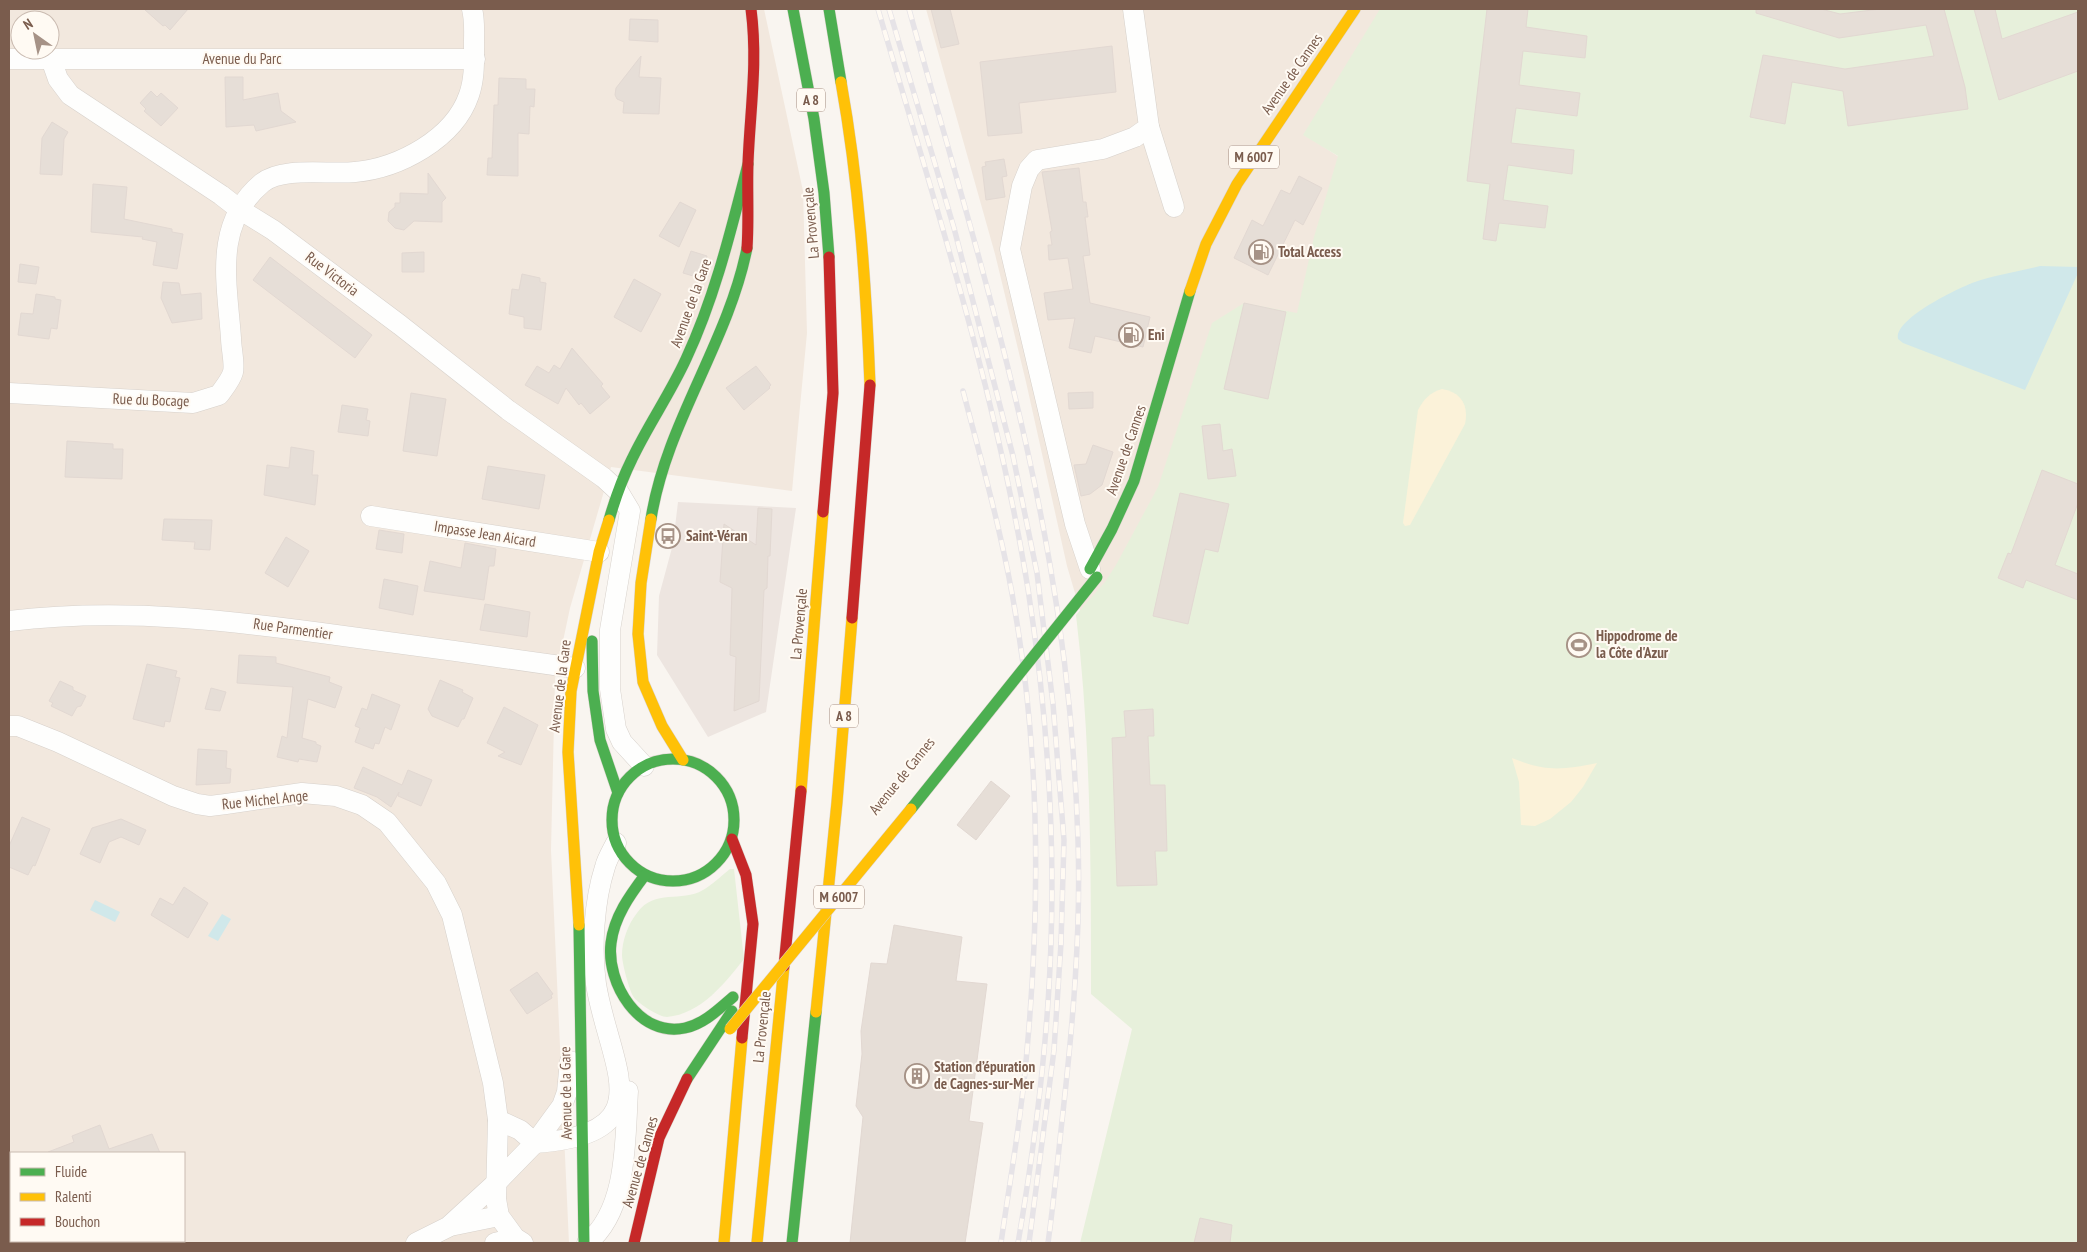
<svg xmlns="http://www.w3.org/2000/svg" width="2087" height="1252" viewBox="0 0 2087 1252" font-family="'PT Sans Narrow',sans-serif">
<rect width="100%" height="100%" fill="#f9f5f0"/>
<!-- residential -->
<g fill="#f2e8de" fill-rule="evenodd">
<path d="M 9,9 L 764,9 L 803,191 L 807,333 L 792,491 L 611,467 L 570,608 L 555,679 L 551,850 L 569,1243 L 9,1243 ZM 20,20 L 50,20 L 50,50 L 20,50 ZM 11,1153 L 184,1153 L 184,1241 L 11,1241 Z"/>
<path d="M 926,9 L 1389,9 L 1304,134 L 1342,159 L 1273,415 L 1095,661 L 1067,566 L 1026,382 L 995,254 Z"/>
</g>
<!-- industrial -->
<path fill="#ede5e0" d="M 678,502 L 796,508 L 766,712 L 708,737 L 657,655 L 659,596 L 673,544 Z"/>
<!-- green -->
<g fill="#e7f0db">
<path d="M 1380,9 L 2078,9 L 2078,1243 L 1080,1243 L 1132,1029 L 1091,994 C 1091,867 1091,740 1076,615 L 1105,582 L 1116,565 L 1158,487 L 1212,323 L 1244,303 L 1297,313 L 1314,237 L 1338,156 L 1303,135 Z"/>
<path d="M 730,869 L 734,869 L 744,959 C 725,983 701,1014 667,1017 C 659,1017 637,1003 633,996 C 629,989 622,963 622,955 C 622,941 628,924 637,913 C 655,888 681,903 703,890 C 712,885 721,876 730,869 Z"/>
</g>
<!-- sand -->
<g fill="#fbf2d9">
<path d="M 1442,389 C 1461,392 1469,405 1465,424 L 1410,525 L 1405,526 L 1403,523 L 1418,410 C 1424,399 1429,393 1442,389 Z"/>
<path d="M 1512,758 C 1546,772 1562,770 1597,763 L 1583,787 L 1571,802 L 1550,819 L 1535,826 L 1521,825 L 1519,782 Z"/>
</g>
<!-- water -->
<g fill="#d0e8ea">
<path d="M 2040,266 L 2078,267 L 2078,273 L 2025,390 L 1903,343 L 1898,339 C 1894,319 1955,290 1972,283 C 1993,275 2018,272 2040,266 Z"/>
<path d="M 95,900 L 120,912 L 115,922 L 90,910 Z"/>
<path d="M 222,914 L 231,919 L 218,941 L 208,936 Z"/>
</g>
<!-- building -->
<g fill="#e6ded7" stroke="#e2d8d2">
<path d="M 144,9 L 188,9 L 170,30 L 165,25 L 163,26 Z"/>
<path d="M 931,9 L 950,9 L 959,44 L 941,48 Z"/>
<path d="M 1487,9 L 1528,9 L 1526,27 L 1587,36 L 1585,58 L 1523,51 L 1519,85 L 1580,93 L 1577,116 L 1516,108 L 1511,143 L 1574,150 L 1572,174 L 1508,165 L 1503,200 L 1548,206 L 1545,228 L 1499,223 L 1496,241 L 1483,239 L 1490,184 L 1467,181 Z"/>
<path d="M 1756,9 L 1821,9 L 1840,14 L 1880,9 L 1944,9 L 1965,87 L 1968,109 L 1848,126 L 1843,91 L 1792,82 L 1785,124 L 1750,117 L 1763,55 L 1845,69 L 1934,56 L 1926,25 L 1839,38 L 1756,13 Z"/>
<path d="M 1974,9 L 1995,9 L 2002,39 L 2078,12 L 2078,71 L 1999,100 Z"/>
<path d="M 630,19 L 658,20 L 658,42 L 629,40 Z"/>
<path d="M 1112,46 L 1116,92 L 1019,103 L 1022,133 L 988,136 L 980,62 Z"/>
<path d="M 641,56 L 639,77 L 661,78 L 659,114 L 623,113 L 624,102 L 617,99 L 615,95 L 616,88 Z"/>
<path d="M 225,77 L 243,77 L 243,100 L 278,93 L 281,111 L 296,122 L 256,131 L 254,125 L 226,127 Z"/>
<path d="M 499,78 L 526,79 L 526,89 L 535,89 L 534,107 L 530,106 L 529,134 L 518,133 L 518,176 L 487,175 L 488,158 L 492,158 L 494,105 L 498,105 Z"/>
<path d="M 151,91 L 157,97 L 161,93 L 178,108 L 161,126 L 144,111 L 146,109 L 140,103 Z"/>
<path d="M 52,122 L 68,132 L 64,139 L 62,175 L 40,174 L 42,138 Z"/>
<path d="M 1004,159 L 1007,176 L 1002,177 L 1005,197 L 986,200 L 982,167 L 986,166 L 985,162 Z"/>
<path d="M 1079,168 L 1083,202 L 1086,202 L 1088,217 L 1085,217 L 1090,255 L 1083,256 L 1090,303 L 1150,317 L 1143,347 L 1095,336 L 1091,353 L 1069,348 L 1075,318 L 1048,320 L 1044,293 L 1073,289 L 1068,258 L 1049,260 L 1048,245 L 1052,245 L 1050,232 L 1052,231 L 1042,172 Z"/>
<path d="M 428,173 L 446,198 L 442,202 L 442,222 L 414,221 L 404,230 L 395,228 L 388,221 L 389,212 L 395,207 L 395,203 L 400,203 L 400,193 L 428,194 Z"/>
<path d="M 1299,176 L 1322,188 L 1303,225 L 1295,220 L 1268,275 L 1234,258 L 1252,220 L 1263,226 L 1281,190 L 1290,194 Z"/>
<path d="M 93,184 L 127,187 L 124,219 L 172,229 L 172,232 L 183,234 L 177,269 L 153,265 L 157,242 L 142,239 L 143,237 L 91,232 Z"/>
<path d="M 680,202 L 696,210 L 679,247 L 659,236 Z"/>
<path d="M 691,251 L 707,256 L 700,278 L 683,273 Z"/>
<path d="M 424,252 L 424,272 L 402,272 L 402,253 Z"/>
<path d="M 270,257 L 372,335 L 355,358 L 253,280 Z"/>
<path d="M 20,264 L 39,267 L 36,284 L 18,282 Z"/>
<path d="M 522,274 L 540,278 L 540,282 L 546,283 L 541,330 L 524,328 L 524,317 L 509,314 L 512,289 L 519,290 Z"/>
<path d="M 634,279 L 661,294 L 641,332 L 614,317 Z"/>
<path d="M 163,282 L 179,283 L 181,295 L 201,293 L 202,319 L 172,323 L 161,298 Z"/>
<path d="M 36,294 L 55,297 L 55,299 L 61,300 L 57,329 L 51,328 L 49,339 L 18,335 L 21,313 L 33,314 Z"/>
<path d="M 1244,303 L 1286,312 L 1268,399 L 1224,389 Z"/>
<path d="M 572,348 L 603,384 L 601,386 L 610,397 L 590,414 L 581,403 L 579,405 L 566,388 L 558,404 L 525,385 L 537,366 L 549,373 L 554,365 L 560,369 Z"/>
<path d="M 756,366 L 771,385 L 769,387 L 770,388 L 744,410 L 726,388 Z"/>
<path d="M 1093,392 L 1093,408 L 1069,409 L 1068,393 Z"/>
<path d="M 411,393 L 446,399 L 437,456 L 403,451 Z"/>
<path d="M 342,405 L 368,409 L 366,420 L 370,421 L 368,436 L 338,432 Z"/>
<path d="M 1220,424 L 1223,451 L 1232,449 L 1236,476 L 1208,479 L 1202,426 Z"/>
<path d="M 67,441 L 113,444 L 113,449 L 123,449 L 122,479 L 65,477 Z"/>
<path d="M 1093,445 L 1113,452 L 1102,485 L 1090,494 L 1081,496 L 1074,465 L 1086,464 Z"/>
<path d="M 291,447 L 314,451 L 312,475 L 318,475 L 315,505 L 264,495 L 267,465 L 289,468 Z"/>
<path d="M 488,466 L 545,475 L 539,509 L 482,499 Z"/>
<path d="M 2042,470 L 2078,484 L 2078,503 L 2055,565 L 2078,574 L 2078,600 L 2026,580 L 2023,588 L 1998,578 L 2008,553 L 2011,554 Z"/>
<path d="M 1180,493 L 1229,504 L 1218,552 L 1205,549 L 1188,624 L 1153,616 Z"/>
<path d="M 758,508 L 772,509 L 770,556 L 768,556 L 767,588 L 764,590 L 759,701 L 734,711 L 736,657 L 730,655 L 732,588 L 720,582 L 724,524 L 756,545 Z"/>
<path d="M 164,519 L 212,520 L 210,550 L 194,549 L 195,542 L 162,540 Z"/>
<path d="M 379,530 L 404,534 L 402,553 L 376,549 Z"/>
<path d="M 286,537 L 309,551 L 288,587 L 265,573 Z"/>
<path d="M 465,543 L 496,549 L 494,566 L 489,566 L 484,600 L 424,591 L 430,561 L 461,568 Z"/>
<path d="M 384,579 L 418,586 L 413,615 L 379,608 Z"/>
<path d="M 485,604 L 530,612 L 527,637 L 480,630 Z"/>
<path d="M 239,655 L 276,657 L 276,663 L 330,677 L 329,682 L 342,687 L 335,708 L 308,699 L 302,738 L 316,742 L 316,744 L 321,746 L 317,762 L 299,759 L 298,762 L 277,757 L 282,736 L 287,738 L 293,687 L 237,683 Z"/>
<path d="M 147,664 L 177,671 L 175,677 L 180,678 L 170,722 L 165,721 L 164,727 L 133,719 Z"/>
<path d="M 440,680 L 463,690 L 462,692 L 473,698 L 464,719 L 462,719 L 458,727 L 432,716 L 428,709 Z"/>
<path d="M 60,681 L 73,687 L 73,690 L 86,696 L 81,706 L 77,707 L 72,716 L 51,706 L 53,703 L 49,701 Z"/>
<path d="M 211,688 L 226,692 L 220,711 L 205,709 Z"/>
<path d="M 372,694 L 400,705 L 391,730 L 385,727 L 379,744 L 375,743 L 373,749 L 355,742 L 360,728 L 355,726 L 362,708 L 367,710 Z"/>
<path d="M 504,707 L 538,725 L 521,765 L 498,756 L 505,752 L 487,743 Z"/>
<path d="M 1153,709 L 1154,736 L 1148,736 L 1150,785 L 1165,785 L 1167,851 L 1155,851 L 1157,885 L 1117,886 L 1112,738 L 1126,737 L 1124,711 Z"/>
<path d="M 198,749 L 227,751 L 226,768 L 231,769 L 230,783 L 196,785 Z"/>
<path d="M 363,767 L 402,785 L 408,770 L 432,780 L 421,806 L 398,796 L 399,792 L 391,807 L 377,797 L 354,788 Z"/>
<path d="M 991,781 L 1010,796 L 976,840 L 957,825 Z"/>
<path d="M 22,817 L 50,829 L 35,866 L 33,865 L 28,875 L 9,867 L 9,846 Z"/>
<path d="M 121,819 L 146,830 L 139,845 L 121,837 L 109,842 L 100,863 L 80,854 L 92,828 Z"/>
<path d="M 184,887 L 208,903 L 188,938 L 151,915 L 160,898 L 173,905 Z"/>
<path d="M 894,925 L 962,937 L 956,981 L 987,984 L 969,1121 L 983,1123 L 965,1243 L 850,1243 L 863,1117 L 856,1106 L 862,1054 L 861,1031 L 871,963 L 887,964 Z"/>
<path d="M 537,972 L 553,994 L 551,995 L 552,998 L 527,1014 L 510,990 Z"/>
<path d="M 100,1125 L 109,1149 L 152,1134 L 160,1153 L 48,1153 L 48,1152 L 74,1142 L 72,1136 Z"/>
<path d="M 1200,1218 L 1232,1225 L 1230,1243 L 1194,1243 Z"/>
</g>
<g fill="none" stroke-linecap="round" stroke-linejoin="round">
<defs>
<g id="street">
<path d="M 9,59 L 475,59"/>
<path d="M 51,59 L 58,79 L 70,95 L 221,195 L 239,209 L 273,230 L 400,325 L 508,410 L 604,478 L 618,491 L 630,511 L 610,630 L 610,689 L 616,729 L 622,742 L 644,766"/>
<path d="M 1149,127 L 1174,207"/>
<path d="M 9,393 L 193,403 L 219,395 C 223,389 231,380 233,372 C 235,363 231,348 231,338 C 227,282 213,224 262,183 C 283,166 330,175 355,172 C 399,168 454,139 469,95 C 475,78 474,60 474,43 C 474,30 475,21 472,9"/>
<path d="M 371,516 L 599,552"/>
<path d="M 1090,569 L 1075,524 L 1010,249 L 1022,186 L 1029,169 L 1037,160 L 1103,149 L 1135,137 L 1149,127 L 1133,9"/>
<path d="M 9,621 C 125,607 236,621 351,637 C 426,647 500,657 575,668"/>
<path d="M 9,726 L 18,726 L 58,742 L 173,796 L 197,804 L 210,806 L 226,804 L 302,793 L 336,796 L 362,805 L 387,822 L 436,883 L 452,915 L 493,1083 L 498,1120 L 496,1199 L 499,1216 L 515,1238 L 523,1243"/>
<path d="M 498,1120 L 520,1130 L 535,1143 C 666,1134 609,1066 596,984 C 591,949 594,901 605,867 C 607,859 612,851 616,843"/>
<path d="M 450,1226 L 499,1216"/>
<path d="M 416,1243 L 448,1227 L 496,1183 L 535,1143 L 562,1106 L 567,1092 L 570,1061"/>
<path d="M 495,1243 L 515,1238"/>
<path d="M 587,1243 C 628,1210 625,1140 628,1091"/>
</g>
<g id="fast">
<path d="M 793,9 L 814,119 L 824,193 L 829,257"/>
<path d="M 829,9 L 841,82"/>
<path d="M 651,519 C 666,423 728,343 747,248"/>
<path d="M 609,520 C 615,499 622,479 632,459 C 648,425 670,394 686,359 C 715,297 731,230 748,164"/>
<path d="M 1090,569 L 1112,529 L 1134,481 L 1190,291"/>
<path d="M 592,641 L 593,691 L 600,740 L 618,793"/>
<circle cx="673" cy="820" r="61"/>
<path d="M 645,875 C 630,895 614,917 611,943 C 606,983 639,1038 685,1028 C 704,1024 719,1009 733,997"/>
<path d="M 579,925 L 584,1243"/>
<path d="M 687,1079 L 732,1011"/>
<path d="M 792,1243 L 816,1012"/>
</g>
<g id="slow">
<path d="M 841,82 C 859,182 866,284 870,385"/>
<path d="M 1190,291 L 1206,244 L 1237,184 L 1355,9"/>
<path d="M 651,519 L 641,583 L 638,634 L 643,682 L 662,726 L 683,760"/>
<path d="M 801,791 L 823,512"/>
<path d="M 579,925 L 568,752 L 571,691 L 599,552 L 609,520"/>
<path d="M 816,1012 L 837,802 L 852,618"/>
<path d="M 724,1243 L 742,1038"/>
<path d="M 757,1243 L 784,966"/>
</g>
<g id="jam">
<path d="M 747,248 C 749,220 747,191 748,163 C 750,110 758,63 751,9"/>
<path d="M 823,512 L 833,393 L 829,257"/>
<path d="M 852,618 L 870,385"/>
<path d="M 732,839 L 746,875 L 753,924 L 742,1038"/>
<path d="M 784,966 L 801,791"/>
<path d="M 634,1243 L 659,1138 L 687,1079"/>
</g>
</defs>
<!-- street casing -->
<use href="#street" stroke="#d7d1cb" stroke-width="21"/>
<!-- fast casing -->
<use href="#fast" stroke="#d9d2cb" stroke-width="12"/>
<!-- slow casing -->
<use href="#slow" stroke="#d9d2cb" stroke-width="12"/>
<!-- jam casing -->
<use href="#jam" stroke="#d9d2cb" stroke-width="12"/>
<!-- street -->
<use href="#street" stroke="#fefefd" stroke-width="20"/>
<!-- fast -->
<use href="#fast" stroke="#4caf50" stroke-width="11"/>
<!-- slow -->
<use href="#slow" stroke="#ffc107" stroke-width="11"/>
<!-- jam -->
<use href="#jam" stroke="#c62828" stroke-width="11"/>
<defs>
<g id="rail">
<path d="M 878,9 C 934,200 996,392 1028,589 C 1046,705 1055,825 1051,942 C 1048,1042 1035,1144 1018,1243"/>
<path d="M 889,9 L 954,228 L 1013,456 L 1037,573 L 1053,704 L 1064,840 L 1061,943 L 1054,1050 L 1029,1243"/>
<path d="M 909,9 C 960,193 1018,377 1050,565 C 1066,656 1075,749 1078,841 C 1081,931 1073,1022 1063,1112 C 1058,1156 1054,1200 1048,1243"/>
<path d="M 963,391 C 983,467 1005,544 1017,623 C 1040,764 1040,908 1027,1050 C 1022,1115 1010,1179 1001,1243"/>
</g>
</defs>
<!-- rail casing -->
<use href="#rail" stroke="#e6e3e7" stroke-width="5.5"/>
<!-- rail -->
<use href="#rail" stroke="#fffaf3" stroke-width="4" stroke-dasharray="11" stroke-linecap="butt"/>
<defs>
<path id="fast-bridge" d="M 911,809 L 1097,577"/>
<path id="slow-bridge" d="M 730,1029 L 911,809"/>
</defs>
<!-- fast-bridge casing -->
<use href="#fast-bridge" stroke="#dad1cc" stroke-width="12" stroke-linecap="butt"/>
<!-- slow-bridge casing -->
<use href="#slow-bridge" stroke="#dad1cc" stroke-width="12" stroke-linecap="butt"/>
<!-- fast-bridge -->
<use href="#fast-bridge" stroke="#4caf50" stroke-width="11"/>
<!-- slow-bridge -->
<use href="#slow-bridge" stroke="#ffc107" stroke-width="11"/>
</g>
<!-- icons -->
<defs>
<symbol id="fuel-ring" viewBox="-11 -11 22 22"><circle r="9.5" fill="#fffaf3" stroke="#a69286" stroke-width="1.5"/><path d="M-5.5-6h7V0h2V4h1.3V-2.5L3-4.5l.8-.8L6-3V5H2.5V1h-1V6h-7ZM-4.2-4.7v3.2H.2V-4.7Z" fill="#a69286"/></symbol>
<symbol id="bus-ring" viewBox="-11 -11 22 22"><circle r="9.5" fill="#fffaf3" stroke="#a69286" stroke-width="1.5"/><path d="M-5-6H5V4H4V6H2V4H-2V6H-4V4H-5ZM-3.5-4V0h7V-4ZM-3.5 1.2v1.5H-2V1.2ZM2 1.2v1.5H3.5V1.2Z" fill="#a69286"/></symbol>
<symbol id="stadium-ring" viewBox="-11 -11 22 22"><circle r="9.5" fill="#fffaf3" stroke="#a69286" stroke-width="1.5"/><path d="M0-5a6.5 5 0 1 0 0 10a6.5 5 0 1 0 0-10ZM-3.5-1.8h7v3.6h-7Z" fill="#a69286"/></symbol>
<symbol id="building-ring" viewBox="-11 -11 22 22"><circle r="9.5" fill="#fffaf3" stroke="#a69286" stroke-width="1.5"/><path d="M-4-6H4V6H1V3H-1V6H-4ZM-2.5-4.3h1.7v1.8h-1.7ZM.8-4.3h1.7v1.8H.8ZM-2.5-1h1.7V.8h-1.7ZM.8-1h1.7V.8H.8Z" fill="#a69286"/></symbol>
</defs>
<g fill-rule="evenodd">
<use href="#fuel-ring" x="1247" y="238" width="28" height="28"/>
<use href="#fuel-ring" x="1117" y="321" width="28" height="28"/>
<use href="#bus-ring" x="654" y="522" width="28" height="28"/>
<use href="#stadium-ring" x="1565" y="631" width="28" height="28"/>
<use href="#building-ring" x="903" y="1062" width="28" height="28"/>
</g>
<g text-anchor="middle" stroke-width="4" stroke-linejoin="round" paint-order="stroke">
<!-- shield labels -->
<g fill="#fffaf3" stroke="#a28b7f" stroke-width="1">
<rect x="797" y="88.5" width="28" height="23" rx="4"/>
<rect x="1229" y="145.5" width="50" height="23" rx="4"/>
<rect x="830" y="704.5" width="28" height="23" rx="4"/>
<rect x="814" y="885.5" width="50" height="23" rx="4"/>
</g>
<g font-size="14" font-weight="bold" fill="#7a5c4d">
<text x="811" y="105">A 8</text>
<text x="1254" y="162">M 6007</text>
<text x="844" y="721">A 8</text>
<text x="839" y="902">M 6007</text>
</g>
<!-- street labels -->
<g font-size="15" fill="#7a5c4d" stroke="#fffaf3">
<text x="242" y="64">Avenue du Parc</text>
<text transform="translate(1292 74) rotate(-55)" y="5">Avenue de Cannes</text>
<text transform="translate(811 223) rotate(-95)" y="5">La Provençale</text>
<text transform="translate(332 274) rotate(37)" y="5">Rue Victoria</text>
<text transform="translate(691 303) rotate(-70)" y="5">Avenue de la Gare</text>
<text transform="translate(151 400) rotate(2)" y="5">Rue du Bocage</text>
<text transform="translate(1126 450) rotate(-71)" y="5">Avenue de Cannes</text>
<text transform="translate(485 534) rotate(9)" y="5">Impasse Jean Aicard</text>
<text transform="translate(799 624) rotate(-85)" y="5">La Provençale</text>
<text transform="translate(293 629) rotate(8)" y="5">Rue Parmentier</text>
<text transform="translate(560 686) rotate(-83)" y="5">Avenue de la Gare</text>
<text transform="translate(902 776) rotate(-51)" y="5">Avenue de Cannes</text>
<text transform="translate(265 800) rotate(-6)" y="5">Rue Michel Ange</text>
<text transform="translate(762 1027) rotate(-84)" y="5">La Provençale</text>
<text transform="translate(566 1093) rotate(-91)" y="5">Avenue de la Gare</text>
<text transform="translate(640 1162) rotate(-74)" y="5">Avenue de Cannes</text>
</g>
<!-- poi labels -->
<g font-size="15" font-weight="bold" fill="#7a5c4d" stroke="#fffaf3" text-anchor="start">
<text x="1278" y="257">Total Access</text>
<text x="1148" y="340">Eni</text>
<text x="686" y="541">Saint-Véran</text>
<text x="1596" y="641">Hippodrome de<tspan x="1596" dy="17">la Côte d'Azur</tspan></text>
<text x="934" y="1072">Station d’épuration<tspan x="934" dy="17">de Cagnes-sur-Mer</tspan></text>
</g>
</g>
<!-- border -->
<rect width="2087" height="1252" fill="none" stroke="#7a5c4d" stroke-width="20"/>
<!-- legend -->
<rect x="10" y="1152" width="175" height="90" fill="#fffaf3" stroke="#cabbb1"/>
<rect x="20" y="1168" width="25" height="8" fill="#4caf50" stroke="#cabbb1"/>
<text x="55" y="1177" font-size="15" fill="#7a5c4d">Fluide</text>
<rect x="20" y="1193" width="25" height="8" fill="#ffc107" stroke="#cabbb1"/>
<text x="55" y="1202" font-size="15" fill="#7a5c4d">Ralenti</text>
<rect x="20" y="1218" width="25" height="8" fill="#c62828" stroke="#cabbb1"/>
<text x="55" y="1227" font-size="15" fill="#7a5c4d">Bouchon</text>
<!-- north arrow -->
<g transform="translate(35 35) rotate(327)"><circle r="24" fill="#fffaf3" stroke="#cabbb1"/>
<path d="M0-4L9 19L0 12L-9 19Z" fill="#a69286"/>
<text y="-8" font-size="14" font-weight="bold" text-anchor="middle" fill="#7a5c4d">N</text>
</g>
</svg>
